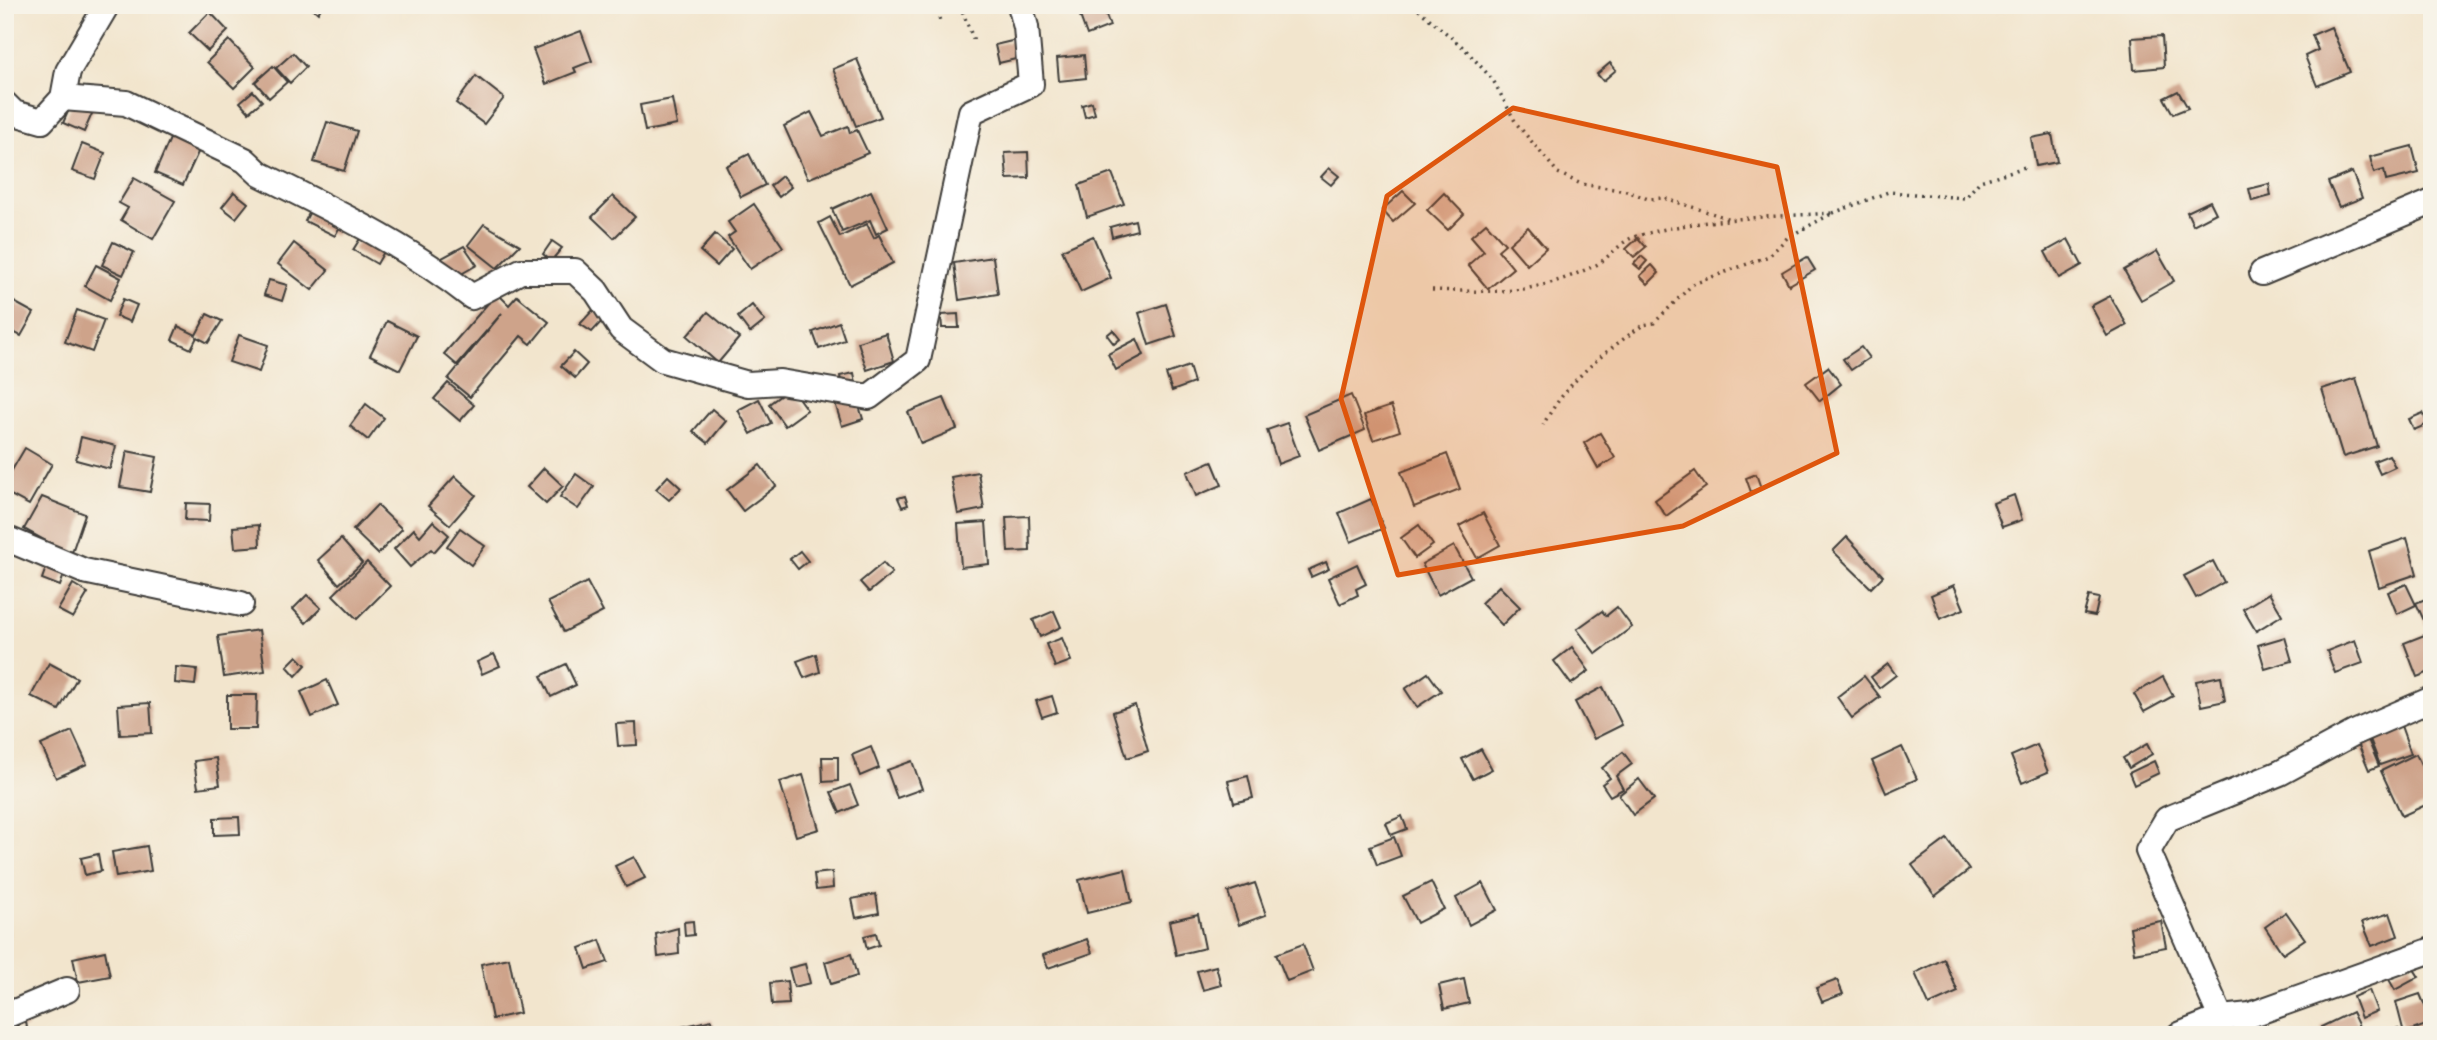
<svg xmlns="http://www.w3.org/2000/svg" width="2437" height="1040" viewBox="0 0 2437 1040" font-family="Delius,sans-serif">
<rect width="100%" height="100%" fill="#f7f3e8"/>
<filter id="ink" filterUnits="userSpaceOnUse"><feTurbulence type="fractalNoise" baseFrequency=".0143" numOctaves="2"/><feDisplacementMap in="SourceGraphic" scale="14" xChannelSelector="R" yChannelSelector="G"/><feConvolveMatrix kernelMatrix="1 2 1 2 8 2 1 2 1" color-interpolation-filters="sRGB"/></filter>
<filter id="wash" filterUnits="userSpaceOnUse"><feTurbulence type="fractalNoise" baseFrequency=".00686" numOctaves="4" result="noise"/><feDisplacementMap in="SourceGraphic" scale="28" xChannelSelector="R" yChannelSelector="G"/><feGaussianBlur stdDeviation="1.57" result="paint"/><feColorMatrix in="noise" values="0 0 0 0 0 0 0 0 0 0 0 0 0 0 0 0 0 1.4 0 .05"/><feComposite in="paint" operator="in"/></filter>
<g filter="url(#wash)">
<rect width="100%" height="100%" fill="#f2e5cd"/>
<g id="blocks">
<!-- building -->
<g fill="#cea38a">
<path d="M 236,5 L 251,5 L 243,13 Z"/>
<path d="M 309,5 L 323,5 L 318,13 Z"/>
<path d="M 557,5 L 585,5 L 585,9 Z"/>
<path d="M 1076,5 L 1102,5 L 1110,26 L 1087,35 Z"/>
<path d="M 210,12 L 228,31 L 208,51 L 189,33 Z"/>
<path d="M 2331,27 L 2350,72 L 2317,86 L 2305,56 L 2318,50 L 2312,35 Z"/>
<path d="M 581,31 L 592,61 L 574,68 L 576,72 L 546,84 L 533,49 Z"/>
<path d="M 2162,36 L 2164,67 L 2134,70 L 2132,38 Z"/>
<path d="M 229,40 L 255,67 L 234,88 L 207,62 Z"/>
<path d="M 1016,40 L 1020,58 L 999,63 L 995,45 Z"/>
<path d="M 293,53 L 306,67 L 290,83 L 276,68 Z"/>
<path d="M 1084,55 L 1086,78 L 1059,81 L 1057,58 Z"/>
<path d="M 857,59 L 881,117 L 856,126 L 833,69 Z"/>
<path d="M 1610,63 L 1616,70 L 1603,81 L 1597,74 Z"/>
<path d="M 273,66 L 287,82 L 269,98 L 255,82 Z"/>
<path d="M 476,76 L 504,98 L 484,124 L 456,103 Z"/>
<path d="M 253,91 L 262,101 L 249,112 L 240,102 Z"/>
<path d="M 2178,91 L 2188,108 L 2173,114 L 2164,98 Z"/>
<path d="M 74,98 L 95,107 L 84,132 L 63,123 Z"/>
<path d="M 672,99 L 677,125 L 645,131 L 640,105 Z"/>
<path d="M 1092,102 L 1095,114 L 1085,117 L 1082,105 Z"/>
<path d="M 811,112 L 823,136 L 848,126 L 850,133 L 857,130 L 868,153 L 808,179 L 784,126 Z"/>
<path d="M 327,122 L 357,131 L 344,171 L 314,162 Z"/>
<path d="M 172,134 L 201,146 L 183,185 L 155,173 Z"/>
<path d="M 2052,134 L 2057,162 L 2036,166 L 2031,138 Z"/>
<path d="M 82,144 L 105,153 L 95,179 L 72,171 Z"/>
<path d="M 2412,146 L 2419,173 L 2386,181 L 2384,170 L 2374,173 L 2370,157 Z"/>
<path d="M 1028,152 L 1029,178 L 1007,179 L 1005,153 Z"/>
<path d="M 749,154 L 765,185 L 741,197 L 726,166 Z"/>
<path d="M 1329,168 L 1339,176 L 1331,185 L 1321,177 Z"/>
<path d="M 2352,172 L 2362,198 L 2339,207 L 2328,182 Z"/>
<path d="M 1112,173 L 1124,204 L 1087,217 L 1079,185 Z"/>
<path d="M 782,176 L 791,187 L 779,197 L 770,186 Z"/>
<path d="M 134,178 L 175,201 L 153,239 L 121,220 L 128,208 L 119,203 Z"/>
<path d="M 2269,184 L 2271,196 L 2252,201 L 2249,189 Z"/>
<path d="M 871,191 L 888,228 L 876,234 L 870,220 L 842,232 L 832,209 Z"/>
<path d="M 1403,191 L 1415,203 L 1393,222 L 1382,210 Z"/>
<path d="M 234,192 L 248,203 L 236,218 L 222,207 Z"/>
<path d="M 320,192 L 350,207 L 335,236 L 305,221 Z"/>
<path d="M 1444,193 L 1464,214 L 1448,230 L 1427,210 Z"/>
<path d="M 613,196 L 635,217 L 614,238 L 592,217 Z"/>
<path d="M 2210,201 L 2216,213 L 2193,225 L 2187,212 Z"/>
<path d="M 754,204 L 783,247 L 750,269 L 728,237 L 735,232 L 728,222 Z"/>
<path d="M 830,217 L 840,237 L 867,224 L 874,238 L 879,235 L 893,263 L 850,285 L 819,223 Z"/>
<path d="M 1135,220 L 1137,230 L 1112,237 L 1110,227 Z"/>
<path d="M 371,221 L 394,234 L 377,264 L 353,250 Z"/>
<path d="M 1486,223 L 1505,244 L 1498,250 L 1513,268 L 1488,289 L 1468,265 L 1484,251 L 1471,236 Z"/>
<path d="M 484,224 L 520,245 L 497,268 L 468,245 Z"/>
<path d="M 1528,227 L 1546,248 L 1527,265 L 1509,244 Z"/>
<path d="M 715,234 L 732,249 L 717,266 L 700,251 Z"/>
<path d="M 1093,236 L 1111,278 L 1081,292 L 1062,250 Z"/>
<path d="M 1638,238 L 1646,247 L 1634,257 L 1626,249 Z"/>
<path d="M 2068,239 L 2082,265 L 2059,278 L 2045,252 Z"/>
<path d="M 552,241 L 562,248 L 551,261 L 543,254 Z"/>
<path d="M 113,242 L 134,252 L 123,275 L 102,265 Z"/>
<path d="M 294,243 L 328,270 L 312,290 L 278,264 Z"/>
<path d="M 464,246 L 477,265 L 454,278 L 440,259 Z"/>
<path d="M 2157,251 L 2174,281 L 2141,300 L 2124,270 Z"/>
<path d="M 1641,256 L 1647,261 L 1640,269 L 1634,264 Z"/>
<path d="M 993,257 L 998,294 L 959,300 L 954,263 Z"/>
<path d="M 1807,257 L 1815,270 L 1789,285 L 1782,272 Z"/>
<path d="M 96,265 L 121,278 L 110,300 L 85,286 Z"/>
<path d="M 1652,265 L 1659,273 L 1648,284 L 1640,276 Z"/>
<path d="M 269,280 L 287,285 L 282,301 L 264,295 Z"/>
<path d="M 497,293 L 509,305 L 517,296 L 549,322 L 531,344 L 521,336 L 470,397 L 448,379 L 502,313 L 457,365 L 444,354 Z"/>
<path d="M 2110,296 L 2127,325 L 2107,336 L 2091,306 Z"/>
<path d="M 5,297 L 34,313 L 21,336 L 5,328 Z"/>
<path d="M 123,299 L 137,305 L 130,322 L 116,316 Z"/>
<path d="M 1166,304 L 1176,336 L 1149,345 L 1139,313 Z"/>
<path d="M 752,305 L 765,321 L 750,333 L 738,317 Z"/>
<path d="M 594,309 L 603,320 L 592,332 L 580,324 Z"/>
<path d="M 77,310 L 104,320 L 92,352 L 65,342 Z"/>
<path d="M 708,312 L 739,338 L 718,363 L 687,336 Z"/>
<path d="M 207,314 L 222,321 L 208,343 L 197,337 L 191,349 L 172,340 L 178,326 L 196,335 Z"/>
<path d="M 958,314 L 959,328 L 942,328 L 941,315 Z"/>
<path d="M 387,321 L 417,336 L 400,370 L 370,355 Z"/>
<path d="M 839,322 L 845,340 L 819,349 L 813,332 Z"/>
<path d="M 1113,330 L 1120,339 L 1114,344 L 1107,335 Z"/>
<path d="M 886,333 L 894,361 L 867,370 L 858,342 Z"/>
<path d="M 239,335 L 268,345 L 259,372 L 229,362 Z"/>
<path d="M 1137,339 L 1144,355 L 1116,370 L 1108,354 Z"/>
<path d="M 1861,347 L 1869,358 L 1851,370 L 1843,359 Z"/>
<path d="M 574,352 L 587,364 L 575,378 L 561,366 Z"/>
<path d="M 1189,366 L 1194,383 L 1172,391 L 1166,374 Z"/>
<path d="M 1828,367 L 1841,384 L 1820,401 L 1806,383 Z"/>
<path d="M 854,373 L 857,388 L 843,391 L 840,376 Z"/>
<path d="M 2356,378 L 2377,446 L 2343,457 L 2322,389 Z"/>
<path d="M 448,383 L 474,405 L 460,421 L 434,399 Z"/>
<path d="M 791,388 L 807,410 L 785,426 L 769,404 Z"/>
<path d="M 1351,395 L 1365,430 L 1319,450 L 1304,415 Z"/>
<path d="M 856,396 L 863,419 L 842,426 L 835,403 Z"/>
<path d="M 944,398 L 957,429 L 921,444 L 908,412 Z"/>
<path d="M 759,399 L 771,423 L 751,434 L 738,410 Z"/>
<path d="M 366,404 L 384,418 L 368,440 L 350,426 Z"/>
<path d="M 1391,406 L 1400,431 L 1373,440 L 1364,415 Z"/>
<path d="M 712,409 L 726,421 L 708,443 L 693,431 Z"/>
<path d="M 2423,413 L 2428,424 L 2414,430 L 2409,419 Z"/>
<path d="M 1287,423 L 1299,456 L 1278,464 L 1267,430 Z"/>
<path d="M 1600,433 L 1615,458 L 1598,468 L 1584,443 Z"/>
<path d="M 81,437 L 116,446 L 110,469 L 76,460 Z"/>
<path d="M 25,448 L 52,464 L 29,505 L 5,492 L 5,482 Z"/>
<path d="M 127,451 L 157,457 L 150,492 L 120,487 Z"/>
<path d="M 1447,454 L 1460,489 L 1414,507 L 1401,472 Z"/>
<path d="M 2389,455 L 2395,467 L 2380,474 L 2374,461 Z"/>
<path d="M 1212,461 L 1222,485 L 1196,496 L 1187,472 Z"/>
<path d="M 760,465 L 776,486 L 743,511 L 727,490 Z"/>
<path d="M 544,468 L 563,486 L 546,504 L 527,487 Z"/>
<path d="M 1695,471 L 1706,487 L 1666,516 L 1655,500 Z"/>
<path d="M 978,472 L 984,509 L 958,514 L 951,477 Z"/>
<path d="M 576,474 L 594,487 L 578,509 L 560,497 Z"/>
<path d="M 1756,474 L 1761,488 L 1751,492 L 1746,478 Z"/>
<path d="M 455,476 L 476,495 L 450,525 L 428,506 Z"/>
<path d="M 668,476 L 681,488 L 669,500 L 656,489 Z"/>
<path d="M 2014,495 L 2022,520 L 2002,527 L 1993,503 Z"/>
<path d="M 905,496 L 908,505 L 902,507 L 898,498 Z"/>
<path d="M 42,497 L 85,514 L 71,555 L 24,529 Z"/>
<path d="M 1371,499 L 1384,528 L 1351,542 L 1339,513 Z"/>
<path d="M 186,503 L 210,504 L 209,521 L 185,520 Z"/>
<path d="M 377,505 L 402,529 L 378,554 L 353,530 Z"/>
<path d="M 1483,513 L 1500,545 L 1477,558 L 1459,526 Z"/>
<path d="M 1029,516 L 1030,551 L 1008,552 L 1006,517 Z"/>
<path d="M 433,521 L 449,535 L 434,552 L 431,549 L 410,567 L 394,549 L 414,529 L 420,536 Z"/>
<path d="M 986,522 L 989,564 L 961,567 L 958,524 Z"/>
<path d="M 259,525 L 260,546 L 235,548 L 233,527 Z"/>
<path d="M 1419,525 L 1433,545 L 1415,558 L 1401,538 Z"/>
<path d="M 460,528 L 485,546 L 471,565 L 447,546 Z"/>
<path d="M 1847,537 L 1883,576 L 1871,588 L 1833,551 Z"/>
<path d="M 2407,538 L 2417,574 L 2379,587 L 2369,551 Z"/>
<path d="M 341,539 L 362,563 L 339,584 L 318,560 Z"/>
<path d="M 1454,546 L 1471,577 L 1438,595 L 1422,564 Z"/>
<path d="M 800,551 L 808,561 L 798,569 L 790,559 Z"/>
<path d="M 2213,561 L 2224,582 L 2196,598 L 2184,576 Z"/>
<path d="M 48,562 L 66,569 L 60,586 L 42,579 Z"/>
<path d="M 367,562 L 390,586 L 357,619 L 333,595 Z"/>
<path d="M 1326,562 L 1329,569 L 1311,577 L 1308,570 Z"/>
<path d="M 883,563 L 892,573 L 869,592 L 860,582 Z"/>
<path d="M 1357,564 L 1366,584 L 1356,589 L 1358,595 L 1340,604 L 1328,578 Z"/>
<path d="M 587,582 L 603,612 L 564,632 L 548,602 Z"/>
<path d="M 73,584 L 88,593 L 73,618 L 58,610 Z"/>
<path d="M 2406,584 L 2416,605 L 2397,614 L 2388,592 Z"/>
<path d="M 1954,585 L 1964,609 L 1940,619 L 1931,595 Z"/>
<path d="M 1499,586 L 1520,607 L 1502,625 L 1481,603 Z"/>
<path d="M 2269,593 L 2282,615 L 2256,631 L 2243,609 Z"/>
<path d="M 307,595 L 321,608 L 306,623 L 293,609 Z"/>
<path d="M 2089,596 L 2099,598 L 2095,616 L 2084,614 Z"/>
<path d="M 2432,596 L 2432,622 L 2426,625 L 2416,603 Z"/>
<path d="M 1617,607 L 1632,627 L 1596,654 L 1577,629 L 1602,611 L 1606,616 Z"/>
<path d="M 1054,611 L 1061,627 L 1040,637 L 1033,620 Z"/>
<path d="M 259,630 L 265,671 L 224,677 L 218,636 Z"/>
<path d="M 2432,632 L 2432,671 L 2417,677 L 2404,643 Z"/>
<path d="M 2285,637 L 2292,661 L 2265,669 L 2258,645 Z"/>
<path d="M 1062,638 L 1071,661 L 1055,667 L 1046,644 Z"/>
<path d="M 2355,640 L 2363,663 L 2335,673 L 2327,651 Z"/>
<path d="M 1572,647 L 1589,671 L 1571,684 L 1554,661 Z"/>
<path d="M 494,654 L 500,666 L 482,674 L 477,662 Z"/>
<path d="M 816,654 L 820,672 L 804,678 L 797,661 Z"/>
<path d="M 297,656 L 306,665 L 296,676 L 287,666 Z"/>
<path d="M 49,663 L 77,678 L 59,710 L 31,696 Z"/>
<path d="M 566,664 L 576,685 L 551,697 L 541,676 Z"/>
<path d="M 1888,664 L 1896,675 L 1879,688 L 1871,677 Z"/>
<path d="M 176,667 L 197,669 L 195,685 L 175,683 Z"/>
<path d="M 1428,673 L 1441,691 L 1417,707 L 1405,689 Z"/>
<path d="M 1864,676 L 1880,697 L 1852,718 L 1837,697 Z"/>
<path d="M 2221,676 L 2225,701 L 2201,706 L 2196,681 Z"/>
<path d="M 2163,677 L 2173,696 L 2144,712 L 2134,694 Z"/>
<path d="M 327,680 L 338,705 L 312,717 L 301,692 Z"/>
<path d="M 1603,687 L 1622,725 L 1594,739 L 1575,702 Z"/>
<path d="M 227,695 L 257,695 L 256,729 L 227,729 Z"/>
<path d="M 1052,696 L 1057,712 L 1042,717 L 1036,701 Z"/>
<path d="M 150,703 L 152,733 L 120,735 L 118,705 Z"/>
<path d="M 1135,705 L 1148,751 L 1127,758 L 1113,712 Z"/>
<path d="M 636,723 L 637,745 L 618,746 L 616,724 Z"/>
<path d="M 2400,723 L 2411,754 L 2380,765 L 2368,734 Z"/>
<path d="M 72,731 L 87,764 L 56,778 L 41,745 Z"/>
<path d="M 2367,737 L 2379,766 L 2369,770 L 2357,741 Z"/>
<path d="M 2147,744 L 2152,754 L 2129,768 L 2123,758 Z"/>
<path d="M 2037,745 L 2048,772 L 2022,783 L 2011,756 Z"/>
<path d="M 871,747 L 879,768 L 860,776 L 852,755 Z"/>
<path d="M 1902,747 L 1917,779 L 1886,793 L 1872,761 Z"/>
<path d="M 1481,749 L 1492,769 L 1473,779 L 1462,759 Z"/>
<path d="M 1623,752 L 1632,764 L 1616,776 L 1623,789 L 1610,796 L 1602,784 L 1610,778 L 1602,768 Z"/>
<path d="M 2416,754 L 2432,787 L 2432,802 L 2402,816 L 2381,771 Z"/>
<path d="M 822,757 L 838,757 L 838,781 L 823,782 Z"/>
<path d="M 216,758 L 220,785 L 198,788 L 194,761 Z"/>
<path d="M 912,761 L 922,789 L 897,798 L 887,770 Z"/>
<path d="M 2154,761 L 2159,773 L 2134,785 L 2129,773 Z"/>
<path d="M 803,775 L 819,829 L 796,836 L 780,782 Z"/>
<path d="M 1248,776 L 1253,798 L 1234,803 L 1228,781 Z"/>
<path d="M 1639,779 L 1654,799 L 1633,815 L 1619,795 Z"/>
<path d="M 850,785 L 858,805 L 840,813 L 831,792 Z"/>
<path d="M 1402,816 L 1407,829 L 1391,835 L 1386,823 Z"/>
<path d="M 239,817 L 240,834 L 214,835 L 214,818 Z"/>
<path d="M 1394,837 L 1401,856 L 1377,865 L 1370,846 Z"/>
<path d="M 1947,839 L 1969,870 L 1935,896 L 1912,865 Z"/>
<path d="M 147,846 L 151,871 L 116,877 L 112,852 Z"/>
<path d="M 98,854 L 101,871 L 85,875 L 81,858 Z"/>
<path d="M 634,857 L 645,878 L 626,887 L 615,866 Z"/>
<path d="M 1125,869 L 1132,902 L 1087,913 L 1079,880 Z"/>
<path d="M 832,872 L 833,888 L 816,890 L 814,874 Z"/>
<path d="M 1431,882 L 1444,909 L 1417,923 L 1403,896 Z"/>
<path d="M 1255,883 L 1266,915 L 1239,925 L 1228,892 Z"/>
<path d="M 1483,883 L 1497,910 L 1469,925 L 1456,898 Z"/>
<path d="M 876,894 L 879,913 L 856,918 L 852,899 Z"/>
<path d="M 2286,912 L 2305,939 L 2283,954 L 2265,927 Z"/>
<path d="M 2390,913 L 2398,936 L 2372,946 L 2362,922 Z"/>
<path d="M 1198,914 L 1205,948 L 1176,955 L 1169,921 Z"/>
<path d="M 5,918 L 10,936 L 5,937 Z"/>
<path d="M 693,921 L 694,935 L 685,936 L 684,922 Z"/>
<path d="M 2161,921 L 2166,947 L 2134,953 L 2130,927 Z"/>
<path d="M 678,928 L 679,954 L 658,957 L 656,934 Z"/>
<path d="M 876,933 L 879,945 L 867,949 L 864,936 Z"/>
<path d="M 1087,939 L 1092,953 L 1048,968 L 1043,955 Z"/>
<path d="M 600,940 L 608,962 L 587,969 L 580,948 Z"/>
<path d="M 1303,944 L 1313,971 L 1287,981 L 1276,954 Z"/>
<path d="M 5,949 L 10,964 L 5,965 Z"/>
<path d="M 105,951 L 110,976 L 78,982 L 73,958 Z"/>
<path d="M 851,954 L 857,976 L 831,984 L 825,962 Z"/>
<path d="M 509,958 L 520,1013 L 492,1019 L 481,964 Z"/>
<path d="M 1944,959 L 1958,992 L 1929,1005 L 1915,973 Z"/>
<path d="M 2410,963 L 2419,977 L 2395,990 L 2387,976 Z"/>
<path d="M 805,964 L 810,983 L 794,987 L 789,968 Z"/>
<path d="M 1216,966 L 1221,985 L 1203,990 L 1197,971 Z"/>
<path d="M 1464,979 L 1469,1003 L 1444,1009 L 1439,985 Z"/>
<path d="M 1837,980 L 1843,994 L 1822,1002 L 1816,988 Z"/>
<path d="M 787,981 L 789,1004 L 772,1005 L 770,983 Z"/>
<path d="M 2369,990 L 2377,1011 L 2361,1018 L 2353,997 Z"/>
<path d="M 2420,994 L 2432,1023 L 2404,1033 L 2396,1002 Z"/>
<path d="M 2352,1012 L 2363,1035 L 2324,1035 L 2321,1027 Z"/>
<path d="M 25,1015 L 27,1028 L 18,1029 L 16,1016 Z"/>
<path d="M 712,1020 L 715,1035 L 682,1035 L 681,1027 Z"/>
<path d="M 2398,1028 L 2401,1035 L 2382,1035 Z"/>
</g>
</g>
</g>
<g filter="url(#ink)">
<use href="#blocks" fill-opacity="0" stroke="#3c3a37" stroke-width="2"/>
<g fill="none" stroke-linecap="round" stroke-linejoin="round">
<defs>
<g id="minor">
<path d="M 63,98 L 126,103 L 245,160 L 260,174 C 334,211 407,245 472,297 L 521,271 L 575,271 L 596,291 L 621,329 L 663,360 L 748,384 L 780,382 L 869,397 L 918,360 L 971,112 L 1031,84 L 1026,27 L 1020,5"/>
<path d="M 5,104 L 14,113 L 42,121 L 63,98 L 68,71 L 107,5"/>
<path d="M 2262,273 L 2432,202"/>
<path d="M 5,538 L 84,571 L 241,604"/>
<path d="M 5,1016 L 67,990"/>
<path d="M 2221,1018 L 2148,851 L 2167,819 L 2280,773 L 2354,733 L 2432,699"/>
<path d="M 2179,1035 L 2221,1018 L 2250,1015 L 2432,950"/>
</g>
</defs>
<!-- minor casing -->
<use href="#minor" stroke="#3c3a37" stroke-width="28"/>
<!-- path -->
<g stroke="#3c3a37" stroke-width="3.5" stroke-dasharray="2 5" stroke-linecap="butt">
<path d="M 934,5 L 940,21"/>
<path d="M 960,5 L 974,41"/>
<path d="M 1413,5 L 1465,49 L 1493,80 L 1516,123 L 1558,173 L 1581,184 L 1627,191 L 1648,199 L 1664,198 L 1730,219"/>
<path d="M 1833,213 L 1888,192 L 1965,198 L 1980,181 L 2025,167"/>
<path d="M 1432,290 C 1500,292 1530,296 1594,266 C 1609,259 1621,240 1637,236 C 1700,218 1768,217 1833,213 L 1788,237 L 1769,256 L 1693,284 L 1654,323 L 1643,325 C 1603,353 1567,381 1543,425"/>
</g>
<!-- minor -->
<use href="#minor" stroke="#fff" stroke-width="24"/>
</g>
</g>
<!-- marked area -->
<path fill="#de560d" fill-opacity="0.2" stroke="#de560d" stroke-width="5" stroke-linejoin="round" d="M 1513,108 L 1777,167 L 1837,453 L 1683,526 L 1398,575 L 1341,399 L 1387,196 Z"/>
<!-- margin -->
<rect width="2437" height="1040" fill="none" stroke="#f7f3e8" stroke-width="28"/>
</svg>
